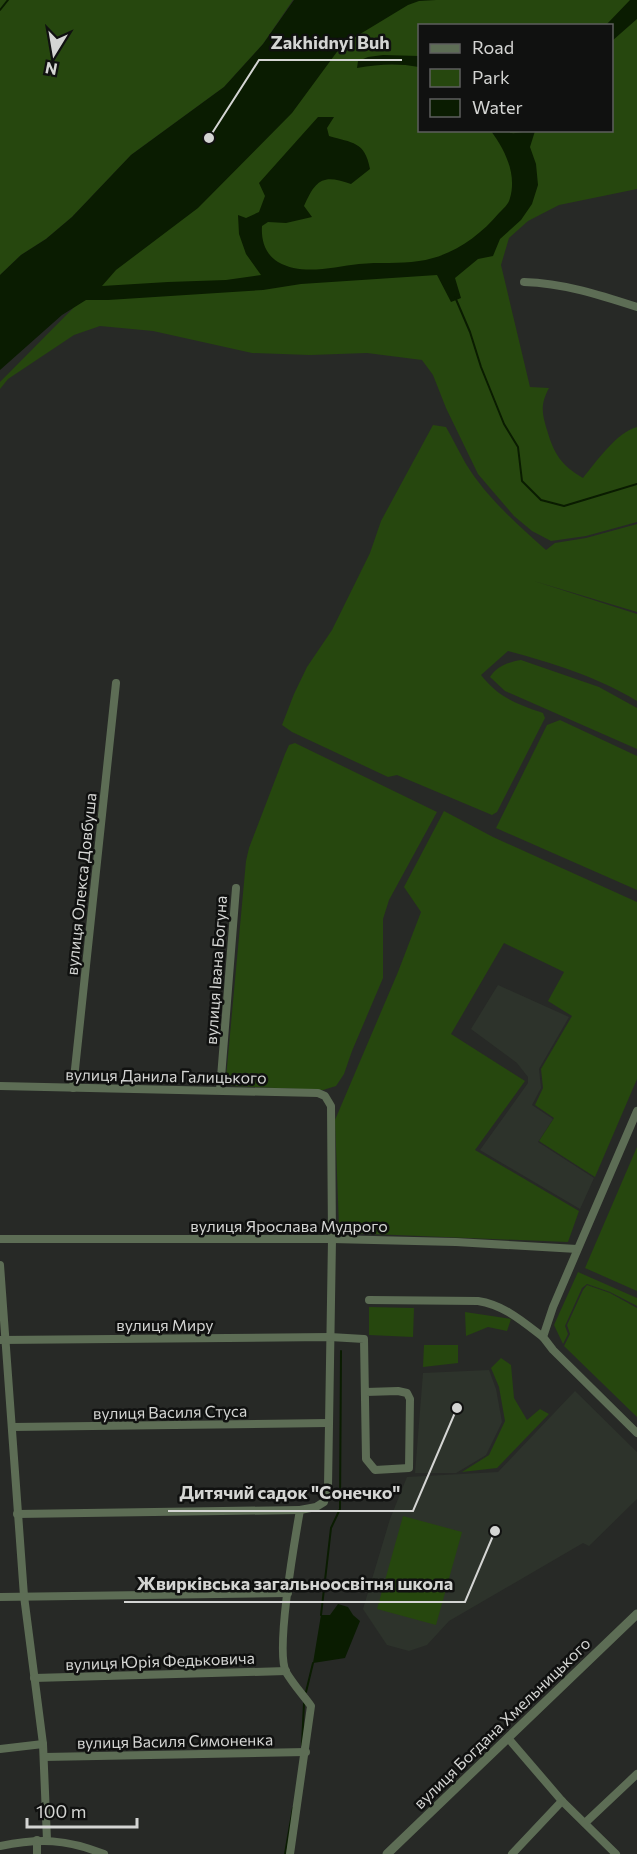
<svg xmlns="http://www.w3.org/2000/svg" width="637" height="1854" viewBox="0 0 637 1854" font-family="Commissioner,sans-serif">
<rect width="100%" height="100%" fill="#272926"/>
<!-- built -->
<g fill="#2d332b">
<path d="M 498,985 L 569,1017 L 539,1069 L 541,1088 L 532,1105 L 553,1119 L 538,1142 L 594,1178 L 580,1209 L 480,1150 L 528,1083 L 528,1077 L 517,1063 L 471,1029 Z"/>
<path d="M 489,1370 L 496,1389 L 502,1422 L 486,1455 L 456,1473 L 415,1473 L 423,1373 Z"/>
<path d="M 575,1391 L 637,1452 L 637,1499 L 589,1546 L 583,1543 L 449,1621 L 427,1645 L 409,1651 L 387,1645 L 363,1609 L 390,1519 L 407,1477 L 498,1472 Z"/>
</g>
<!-- green -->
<g fill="#26470e" fill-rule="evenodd">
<path d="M 0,0 L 293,0 L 263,44 L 224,87 L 131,155 L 72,217 L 46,239 L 21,255 L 0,275 Z"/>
<path d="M 407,0 L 637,0 L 637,189 L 559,205 L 528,221 L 509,238 L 501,265 L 530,387 L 549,388 C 540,405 542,413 547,430 C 554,454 561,465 583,478 C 596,462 617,432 637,427 L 637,522 L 586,536 L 551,541 L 532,531 L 514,516 L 478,474 L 446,408 L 433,375 L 422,360 L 367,353 L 310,355 L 252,353 L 153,331 L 100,326 L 74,335 L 8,379 L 0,389 L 0,382 L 97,284 L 309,59 ZM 420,26 L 612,26 L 612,130 L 420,130 Z"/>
<path d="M 433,425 L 446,427 C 453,439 459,452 466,464 C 487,498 517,524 546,550 L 555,543 L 586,538 L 637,524 L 637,612 L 534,581 L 637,614 L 637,701 C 598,677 552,663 508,651 L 481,675 C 499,698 517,704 543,713 L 545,718 L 497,812 L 492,815 L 397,775 L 388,777 L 292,732 L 282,725 L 294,694 L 307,667 L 332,630 L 370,553 L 381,521 Z"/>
<path d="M 521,660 L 599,687 L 637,708 L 637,749 L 505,691 L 490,677 C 497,666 509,662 521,660 Z"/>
<path d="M 560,720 L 637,756 L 637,890 L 496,828 L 547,725 Z"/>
<path d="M 295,743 L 437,812 L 389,900 L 383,919 L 383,978 L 352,1051 L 344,1074 L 336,1086 L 323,1090 L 233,1086 L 228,1084 L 226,1078 L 246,861 L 249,848 L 285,754 L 289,745 Z"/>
<path d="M 444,811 L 493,837 L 637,902 L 637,1079 L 595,1177 L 539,1141 L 554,1118 L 535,1105 L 543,1088 L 541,1069 L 572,1016 L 548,1001 L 564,972 L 504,943 L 451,1034 L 525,1081 L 475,1150 L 579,1211 L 568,1242 L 348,1233 L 339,1227 L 335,1120 L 398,972 L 421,912 L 404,887 Z"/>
<path d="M 637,1147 L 637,1291 L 585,1268 Z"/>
<path d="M 578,1272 L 637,1298 L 637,1306 L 610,1292 L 587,1284 L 582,1288 L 565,1326 L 568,1334 L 563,1344 L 554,1325 Z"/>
<path d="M 587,1285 L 610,1293 L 637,1308 L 637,1417 L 564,1346 L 570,1334 L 567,1325 L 583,1290 Z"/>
<path d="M 369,1307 L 414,1308 L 413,1337 L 369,1335 Z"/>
<path d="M 465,1312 L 511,1319 L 507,1331 L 488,1327 L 466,1336 Z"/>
<path d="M 424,1345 L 458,1345 L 458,1363 L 423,1367 Z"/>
<path d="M 501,1358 L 511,1365 L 514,1398 L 527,1420 L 540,1409 L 549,1414 L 497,1468 L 462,1472 L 489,1455 L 505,1421 L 499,1387 L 491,1368 Z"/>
<path d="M 403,1516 L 462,1532 L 436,1625 L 377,1609 Z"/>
</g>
<!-- water -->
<g fill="#0a1c01">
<path d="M 294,0 L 436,0 L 419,1 L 408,5 L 342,45 L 292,113 L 198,208 L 116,270 L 102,286 L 168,282 L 226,280 L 261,275 L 246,254 L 239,234 L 238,215 L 246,218 L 259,212 L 265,196 L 259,183 L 318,117 L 334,117 L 327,128 L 329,136 C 352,143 365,141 370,169 L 351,184 C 323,174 316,179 304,206 L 312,217 L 286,223 L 268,222 L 262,226 C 261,240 265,254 278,262 C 302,276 333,267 359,264 C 379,262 399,264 419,261 C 450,257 479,237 499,213 C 503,209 509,204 510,198 C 517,174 505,150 491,131 L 510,131 L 510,133 C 520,134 525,130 535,131 L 530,147 L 536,164 L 538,185 L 532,204 L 521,220 L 500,239 L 493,256 L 478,259 L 455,278 L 461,298 L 451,302 L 437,275 L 301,284 L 263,290 L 108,300 L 86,300 L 62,315 L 0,370 L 0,275 L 21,255 L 46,239 L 72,217 L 131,155 L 224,87 L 263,44 Z"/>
<path d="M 630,0 L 637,0 L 637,19 L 612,41 L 612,26 L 606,25 Z"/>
<path d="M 383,55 L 419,56 L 419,67 C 398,63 379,64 357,68 L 358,61 L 368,57 Z"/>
<path d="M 338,1604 L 348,1607 L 353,1615 L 360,1621 L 345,1658 L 313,1663 L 321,1615 L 330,1615 Z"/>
</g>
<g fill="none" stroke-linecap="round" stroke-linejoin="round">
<!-- stream -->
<g stroke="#0a1c01" stroke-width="2">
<path d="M 0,10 L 8,0"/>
<path d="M 455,297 L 470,332 L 481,367 L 504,424 L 518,447 L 522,481 L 541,500 L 564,506 L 637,484"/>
<path d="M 321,1615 L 331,1528 L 340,1509 L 341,1351"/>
<path d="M 306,1692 L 313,1663"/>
<path d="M 302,1745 L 304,1703"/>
<path d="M 285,1854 L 293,1808"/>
</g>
<!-- minor -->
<g stroke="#5d6d55" stroke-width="8">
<path d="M 524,282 C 563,283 600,295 637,307"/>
<path d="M 0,1086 L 318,1093 L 325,1096 L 331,1106 L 332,1239 L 328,1486 L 324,1502 L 316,1507 L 300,1510 C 295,1539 275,1650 286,1672 C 293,1684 303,1695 311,1706 L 290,1854"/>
<path d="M 73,1088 L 116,683"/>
<path d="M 220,1090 L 236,888"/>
<path d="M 637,1111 L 553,1307 L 543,1337 L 553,1350 L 637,1433"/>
<path d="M 0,1239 L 332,1239 L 456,1242 L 577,1249"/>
<path d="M 0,1265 L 24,1596 L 43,1744 L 47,1840"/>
<path d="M 369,1300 L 478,1301 C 504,1305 522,1321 543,1337"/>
<path d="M 0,1340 L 330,1337 L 364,1339 L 366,1459 L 375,1470 L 409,1468 L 410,1399 L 407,1393 L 398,1391 L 366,1392"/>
<path d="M 12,1427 L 328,1423"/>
<path d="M 17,1514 L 300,1510"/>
<path d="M 0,1597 L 288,1593"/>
<path d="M 34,1678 L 286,1671"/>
<path d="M 508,1738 L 562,1801 L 616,1854"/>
<path d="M 0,1749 L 43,1744"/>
<path d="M 44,1757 L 306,1752"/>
<path d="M 585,1823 L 637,1774"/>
<path d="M 37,1840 L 37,1854"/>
<path d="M 0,1846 C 40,1838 66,1839 104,1854"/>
<path d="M 512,1854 L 562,1801"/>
</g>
<!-- tertiary -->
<path stroke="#5d6d55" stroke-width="9" d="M 387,1854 L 637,1614"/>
</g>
<g text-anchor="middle" stroke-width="5" stroke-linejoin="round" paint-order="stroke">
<!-- street labels -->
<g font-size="16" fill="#d4d5d3" stroke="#101110">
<text transform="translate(81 884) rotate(-84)" y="6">вулиця Олекса Довбуша</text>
<text transform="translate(216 970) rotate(-86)" y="6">вулиця Івана Богуна</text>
<text transform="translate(166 1076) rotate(1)" y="6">вулиця Данила Галицького</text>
<text x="289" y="1232">вулиця Ярослава Мудрого</text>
<text x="165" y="1331">вулиця Миру</text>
<text transform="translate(170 1412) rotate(-1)" y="6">вулиця Василя Стуса</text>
<text transform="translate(160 1661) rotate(-2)" y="6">вулиця Юрія Федьковича</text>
<text transform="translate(502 1723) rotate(-44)" y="6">вулиця Богдана Хмельницького</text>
<text transform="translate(175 1741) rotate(-1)" y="6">вулиця Василя Симоненка</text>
</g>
</g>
<!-- callouts -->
<path fill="none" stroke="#d4d5d3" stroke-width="2" d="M209 138L259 60H402M457 1408L413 1511H168M495 1531L465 1602H124"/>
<g fill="#d4d5d3" stroke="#101110" stroke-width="2">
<circle cx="209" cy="138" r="6"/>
<circle cx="457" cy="1408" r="6"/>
<circle cx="495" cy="1531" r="6"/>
</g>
<g font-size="18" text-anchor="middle" font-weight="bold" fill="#d4d5d3" stroke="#101110" stroke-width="5" stroke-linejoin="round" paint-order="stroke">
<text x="330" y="49">Zakhidnyi Buh</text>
<text x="290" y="1499">Дитячий садок "Сонечко"</text>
<text x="295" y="1590">Жвирківська загальноосвітня школа</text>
</g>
<!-- legend -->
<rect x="418" y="24" width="195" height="108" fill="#101110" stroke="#5e5f5e" stroke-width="1.5"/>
<rect x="430" y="44" width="30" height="9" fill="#5d6d55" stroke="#5e5f5e" stroke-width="1.5"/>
<text x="472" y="54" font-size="18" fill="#d4d5d3">Road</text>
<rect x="430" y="69" width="30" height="18" fill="#26470e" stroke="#5e5f5e" stroke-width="1.5"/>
<text x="472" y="84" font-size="18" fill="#d4d5d3">Park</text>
<rect x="430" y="99" width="30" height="18" fill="#0a1c01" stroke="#5e5f5e" stroke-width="1.5"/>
<text x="472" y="114" font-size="18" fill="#d4d5d3">Water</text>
<!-- north arrow -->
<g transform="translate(54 54) rotate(191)" stroke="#101110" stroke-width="4.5" paint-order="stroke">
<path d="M0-4.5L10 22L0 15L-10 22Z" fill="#d4d5d3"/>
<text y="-9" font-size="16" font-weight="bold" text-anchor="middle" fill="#d4d5d3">N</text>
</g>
<!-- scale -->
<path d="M27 1818v9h110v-9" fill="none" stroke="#d4d5d3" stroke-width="3"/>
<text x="36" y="1818" font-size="18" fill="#d4d5d3" stroke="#101110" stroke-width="4.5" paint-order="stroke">100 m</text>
</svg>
